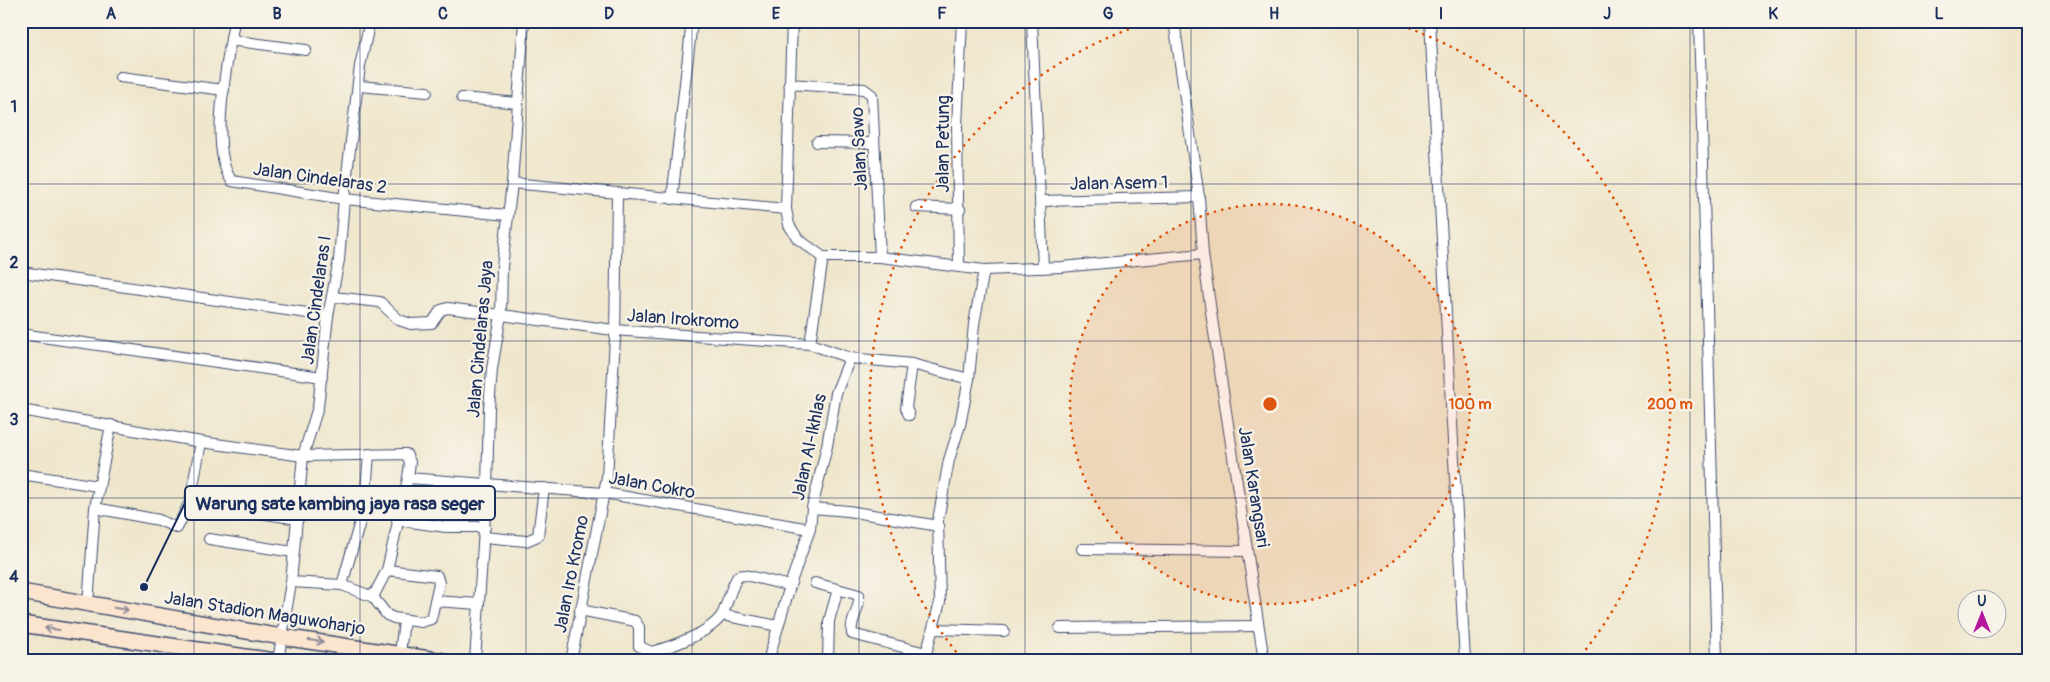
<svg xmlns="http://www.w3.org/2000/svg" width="2050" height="682" viewBox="0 0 2050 682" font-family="Pangolin,sans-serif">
<rect width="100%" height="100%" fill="#f7f3e8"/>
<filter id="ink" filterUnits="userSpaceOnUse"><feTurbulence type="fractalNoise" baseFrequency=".02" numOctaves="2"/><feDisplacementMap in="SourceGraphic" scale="10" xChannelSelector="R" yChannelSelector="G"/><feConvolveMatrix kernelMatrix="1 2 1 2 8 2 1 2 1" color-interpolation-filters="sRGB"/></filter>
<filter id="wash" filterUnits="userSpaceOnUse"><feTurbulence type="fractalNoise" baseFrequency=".0096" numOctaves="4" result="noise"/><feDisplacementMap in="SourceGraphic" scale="20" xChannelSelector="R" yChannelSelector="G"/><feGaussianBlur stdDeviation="1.12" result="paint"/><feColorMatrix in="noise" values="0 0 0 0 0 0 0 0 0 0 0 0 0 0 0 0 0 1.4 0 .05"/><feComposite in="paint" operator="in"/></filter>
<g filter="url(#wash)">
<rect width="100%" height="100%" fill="#efe6cc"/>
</g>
<g filter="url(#ink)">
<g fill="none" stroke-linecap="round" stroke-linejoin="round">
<defs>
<g id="street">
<path d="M 234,21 C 228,59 208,150 232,181 L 344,199 L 507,215"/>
<path d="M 1032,21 L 1043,268"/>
<path d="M 1174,21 L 1199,197 L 1203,254 L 1212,319 L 1264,661"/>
<path d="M 1430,21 L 1465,661"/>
<path d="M 1699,21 L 1717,661"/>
<path d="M 231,37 L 237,41 L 306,50"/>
<path d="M 120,77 L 224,90"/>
<path d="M 789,84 L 864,89 L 872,95 L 880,257"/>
<path d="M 359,86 L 427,92"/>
<path d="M 462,98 L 518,103"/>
<path d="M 817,142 L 874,143"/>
<path d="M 512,183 L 786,209 L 789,225 L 798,239 L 823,257 L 880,257 L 984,270 L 1061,267 L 1203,254"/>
<path d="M 672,199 L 692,21"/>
<path d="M 1041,201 L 1199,197"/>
<path d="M 916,207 L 960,209"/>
<path d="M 786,209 L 792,21"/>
<path d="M 959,267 L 957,126 L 962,21"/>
<path d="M 21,272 L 328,316"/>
<path d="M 333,297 L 380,302 L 399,320 L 411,324 L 432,323 L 441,310 L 448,308 L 614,330 L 810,344 L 850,358 L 912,364 L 969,379"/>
<path d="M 21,334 L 322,377"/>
<path d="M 810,344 L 823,257"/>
<path d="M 21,410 L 201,442 L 303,456 L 406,454 L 410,462 L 408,478 L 604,493 L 810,529"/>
<path d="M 909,415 L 906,408 L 912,364"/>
<path d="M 111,425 L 95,508 L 159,520 L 177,528 L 190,502 L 298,519"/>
<path d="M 21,474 L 98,486"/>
<path d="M 300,494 L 365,504 L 369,454"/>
<path d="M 190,502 L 201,442"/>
<path d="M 812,508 L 848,511 L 939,526"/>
<path d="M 397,520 L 446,527 L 485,527"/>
<path d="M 484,537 L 526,541 L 538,536 L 544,488"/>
<path d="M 209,539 L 293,552"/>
<path d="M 1082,549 L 1247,551"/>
<path d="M 291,582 L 342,585 L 373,597 L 387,615 L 394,618 L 421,622 L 431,619 L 439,583 L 437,576 L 387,570"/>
<path d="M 815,583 L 859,595 C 861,608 849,621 852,634 L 926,653"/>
<path d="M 342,585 L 365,504"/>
<path d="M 373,597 L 387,570 L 408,478"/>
<path d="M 435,601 L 479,604"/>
<path d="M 88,604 L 95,508"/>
<path d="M 580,610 L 635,621 L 639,627 L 639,646 L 651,652"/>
<path d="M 722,615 L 778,626"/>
<path d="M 1060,628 L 1258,626"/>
<path d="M 934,629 L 1004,631"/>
<path d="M 400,653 L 404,621"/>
<path d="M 278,661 L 291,582 L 303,456 L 318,407 L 328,316 L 339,260 L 344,199 L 360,66 L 370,21"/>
<path d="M 475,661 L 487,486 L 489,409 L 492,369 L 501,315 L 502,267 L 512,183 L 524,21"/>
<path d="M 571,661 L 607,477 L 615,338 L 617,193"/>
<path d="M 650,661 L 651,652 C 671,647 713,632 723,613 C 728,601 731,587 738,576 L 745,575 L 790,586"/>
<path d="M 768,661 L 792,579 L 810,529 L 812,508 L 827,446 L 836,393 L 850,358"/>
<path d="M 828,661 L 829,621 L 838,589"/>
<path d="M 924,661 L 940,602 L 938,520 L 949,460 L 960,425 L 969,379 L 974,324 L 984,270"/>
</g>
<g id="secondary">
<path d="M 21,592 L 282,637 L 443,661"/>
<path d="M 21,624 L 274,661"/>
</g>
</defs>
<!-- street casing -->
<use href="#street" stroke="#3b4a6e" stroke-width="12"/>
<!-- secondary casing -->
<use href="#secondary" stroke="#3b4a6e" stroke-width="18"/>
<!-- street -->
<use href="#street" stroke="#fff" stroke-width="10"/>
<!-- secondary -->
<use href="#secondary" stroke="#fce5cf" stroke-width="15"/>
</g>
<!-- one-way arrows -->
<defs><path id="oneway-shaft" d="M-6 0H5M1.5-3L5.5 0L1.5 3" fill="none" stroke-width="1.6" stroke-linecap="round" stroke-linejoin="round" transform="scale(1.25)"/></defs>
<g stroke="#8c8a96">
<use href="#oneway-shaft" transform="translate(121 609) rotate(10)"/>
<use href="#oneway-shaft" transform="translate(52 629) rotate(-172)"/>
<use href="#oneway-shaft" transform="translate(316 641) rotate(8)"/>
</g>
</g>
<!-- grid -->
<path fill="none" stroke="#1b2f5e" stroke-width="1" stroke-opacity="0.55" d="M 194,21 L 194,661M 360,21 L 360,661M 526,21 L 526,661M 692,21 L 692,661M 859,21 L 859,661M 1025,21 L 1025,661M 1191,21 L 1191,661M 1358,21 L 1358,661M 1524,21 L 1524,661M 1690,21 L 1690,661M 1856,21 L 1856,661M 21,184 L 2029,184M 21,341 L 2029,341M 21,498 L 2029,498"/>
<!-- distance rings -->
<circle cx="1270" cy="404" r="200" fill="#de5710" fill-opacity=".12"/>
<g fill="none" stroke="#de5710" stroke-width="2.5" stroke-dasharray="2.5 5">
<circle cx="1270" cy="404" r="200"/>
<path d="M961 658A400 400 0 0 1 1153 21M1387 21A400 400 0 0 1 1579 658"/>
</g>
<g text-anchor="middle" stroke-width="4.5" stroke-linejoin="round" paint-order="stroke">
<!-- street labels -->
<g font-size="18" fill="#1b2f5e" stroke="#f7f3e8">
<text transform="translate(943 144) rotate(-90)" y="6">Jalan Petung</text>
<text transform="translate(859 149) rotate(-93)" y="6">Jalan Sawo</text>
<text transform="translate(320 178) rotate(8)" y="6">Jalan Cindelaras 2</text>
<text transform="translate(1119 183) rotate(-1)" y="6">Jalan Asem 1</text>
<text transform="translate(316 300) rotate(-82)" y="6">Jalan Cindelaras I</text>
<text transform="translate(683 319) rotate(4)" y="6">Jalan Irokromo</text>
<text transform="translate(480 339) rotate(-85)" y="6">Jalan Cindelaras Jaya</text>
<text transform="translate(809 447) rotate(-78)" y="6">Jalan Al-Ikhlas</text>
<text transform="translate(652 485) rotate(10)" y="6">Jalan Cokro</text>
<text transform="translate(1254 487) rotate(81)" y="6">Jalan Karangsari</text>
<text transform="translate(571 574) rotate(-79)" y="6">Jalan Iro Kromo</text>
<text transform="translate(265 613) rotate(9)" y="6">Jalan Stadion Maguwoharjo</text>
</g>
</g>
<circle cx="1270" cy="404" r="8" fill="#de5710" stroke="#f7f3e8" stroke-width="2.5"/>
<g font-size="15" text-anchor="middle" font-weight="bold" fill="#de5710" stroke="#f7f3e8" stroke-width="4.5" stroke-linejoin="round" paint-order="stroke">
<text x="1470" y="409">100 m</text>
<text x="1670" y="409">200 m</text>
</g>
<!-- callouts -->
<path fill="none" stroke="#1b2f5e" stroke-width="2" d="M144 587L185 503"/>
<circle fill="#1b2f5e" stroke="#f7f3e8" stroke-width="2" cx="144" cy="587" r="5"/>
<rect fill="#f7f3e8" stroke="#1b2f5e" stroke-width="2" x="185" y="486" width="310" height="34" rx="5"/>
<g font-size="19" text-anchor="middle" font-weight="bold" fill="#1b2f5e">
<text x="340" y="510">Warung sate kambing jaya rasa seger</text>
</g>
<!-- margin -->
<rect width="2050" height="682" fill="none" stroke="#f7f3e8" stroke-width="55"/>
<!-- north arrow -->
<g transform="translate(1982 614)"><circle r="24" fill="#f7f3e8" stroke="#9fa5b1"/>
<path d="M0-4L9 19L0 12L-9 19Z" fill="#b5179e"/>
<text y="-8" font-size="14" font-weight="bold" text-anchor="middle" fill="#1b2f5e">U</text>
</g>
<rect x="28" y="28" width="1994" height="626" fill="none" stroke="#1b2f5e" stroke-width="2"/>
<g font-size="16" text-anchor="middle" font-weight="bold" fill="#1b2f5e">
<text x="111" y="19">A</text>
<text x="277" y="19">B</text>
<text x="443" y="19">C</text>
<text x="609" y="19">D</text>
<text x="776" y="19">E</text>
<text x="942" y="19">F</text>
<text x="1108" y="19">G</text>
<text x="1274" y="19">H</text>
<text x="1441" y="19">I</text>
<text x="1607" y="19">J</text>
<text x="1773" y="19">K</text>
<text x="1939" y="19">L</text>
<text x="14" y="112">1</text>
<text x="14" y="268">2</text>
<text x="14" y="425">3</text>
<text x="14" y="582">4</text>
</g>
</svg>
